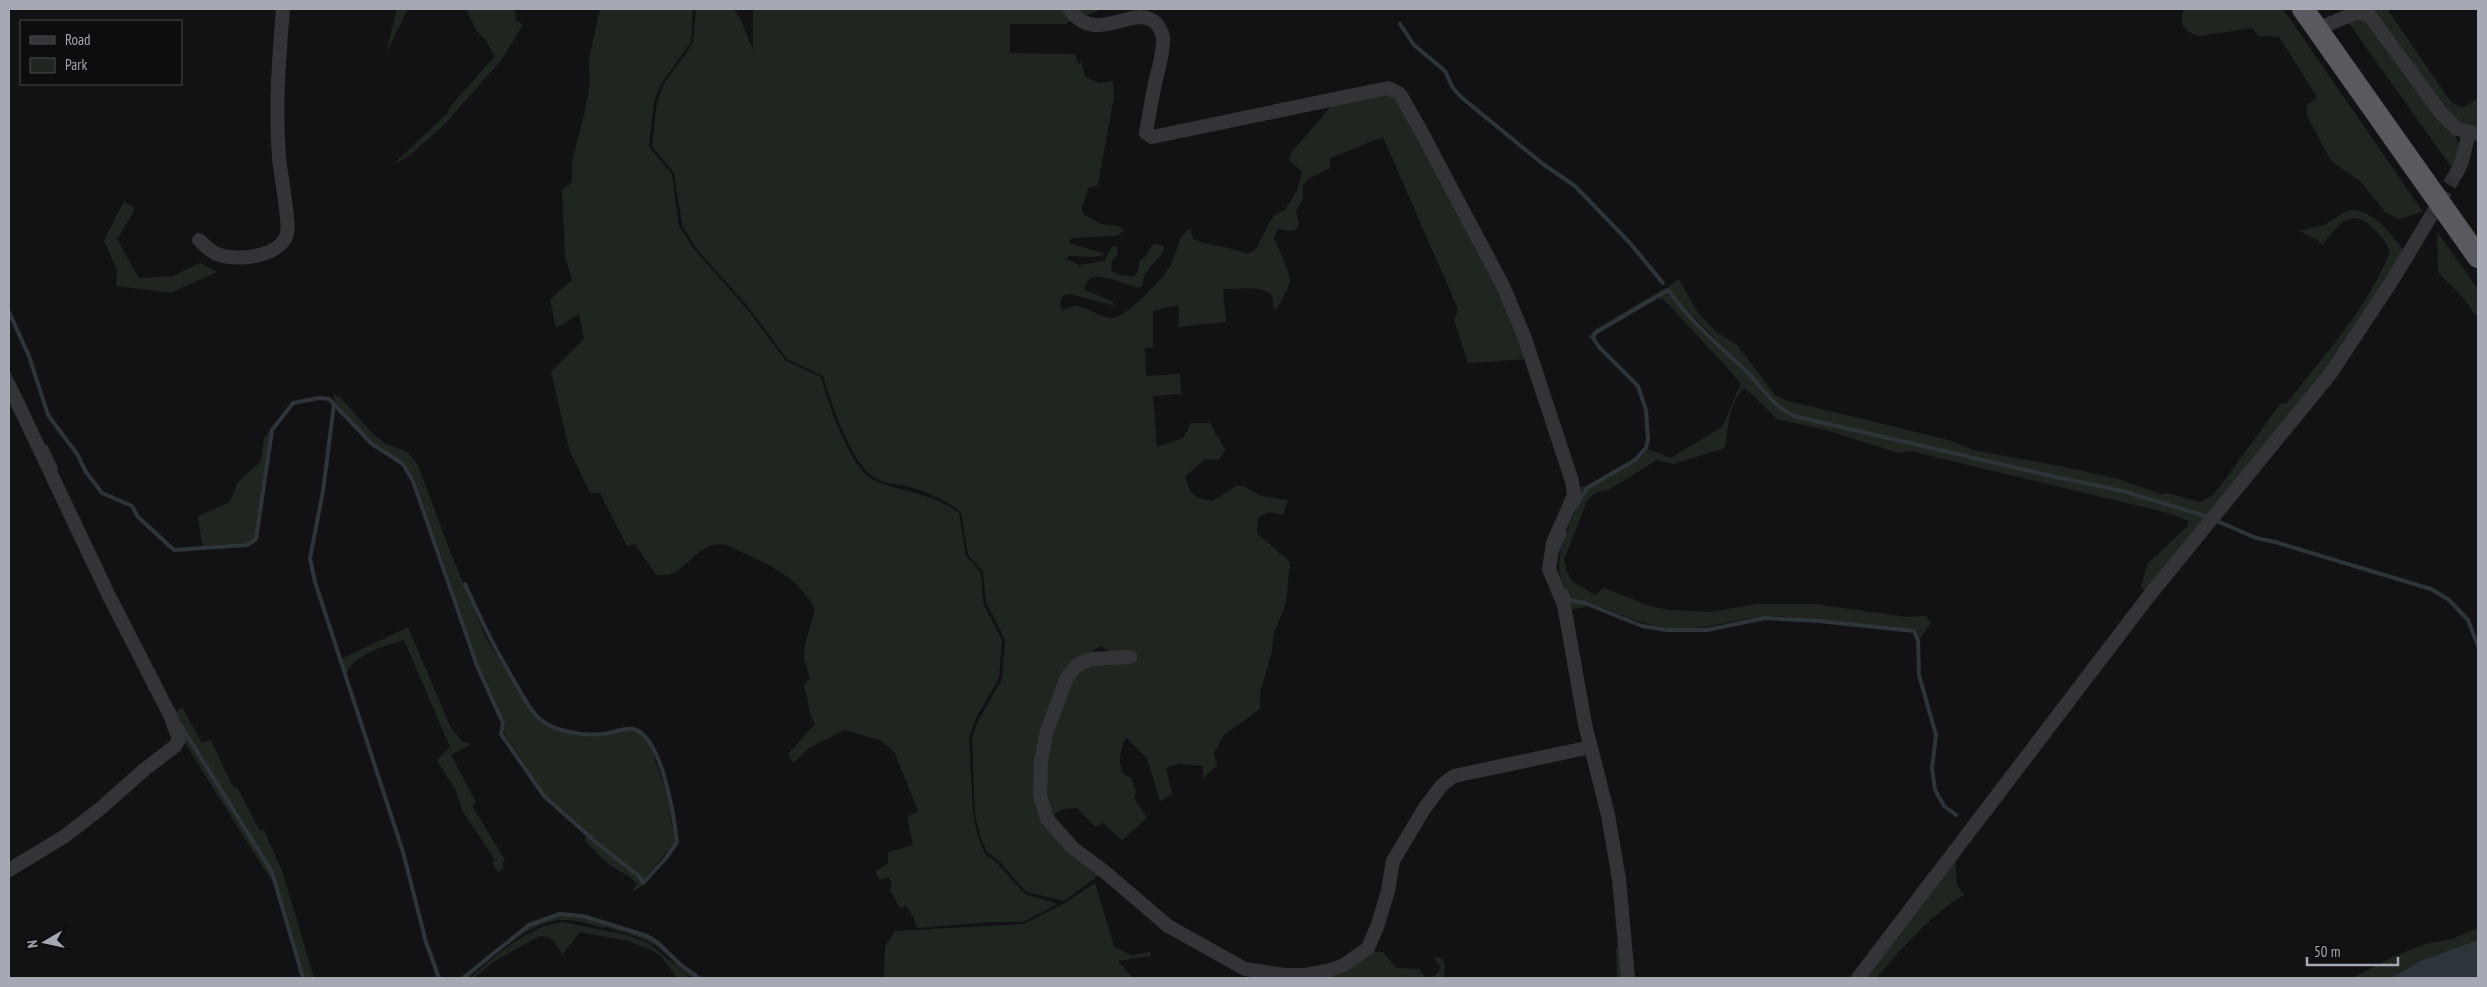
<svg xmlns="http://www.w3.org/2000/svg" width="2487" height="987" viewBox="0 0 2487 987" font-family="'PT Sans Narrow',sans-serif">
<rect width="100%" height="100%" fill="#121214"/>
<!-- green -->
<g fill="#1f2620">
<path d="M 397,9 L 408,9 L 386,53 Z"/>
<path d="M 466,9 L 515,9 L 516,21 L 523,24 L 503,58 L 445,124 L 409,156 L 392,165 L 449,112 L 449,108 L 495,56 L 486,41 L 476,30 Z"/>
<path d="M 600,9 L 693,9 L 691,42 L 661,84 L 654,101 L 649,147 L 672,174 L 679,226 L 694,249 L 747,309 L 786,361 L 821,377 C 828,402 851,474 878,482 C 906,492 934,494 959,513 L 966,556 L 981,572 L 983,603 L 1002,640 L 999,678 L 976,718 L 969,738 L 973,814 L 978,837 L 985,854 L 996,862 L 1025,894 L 1058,904 L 1023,922 L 993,922 L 917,928 L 913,916 L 906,906 L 900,908 L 890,890 L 892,886 L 889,877 L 880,880 L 875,872 L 888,863 L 888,852 L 913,845 L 907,817 L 918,811 L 895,753 L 880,740 L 844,730 L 809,748 L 793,763 L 788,754 L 815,724 C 807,712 809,699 804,686 L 810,678 L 804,659 L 805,644 L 815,610 C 798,574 760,561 727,545 C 700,539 689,569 668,575 C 664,575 659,575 656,575 L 635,544 L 627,546 L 600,493 L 590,493 L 569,449 L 551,372 L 584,339 L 579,314 L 556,328 L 550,299 L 572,280 L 565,256 L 562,190 L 572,182 L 572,161 L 584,115 L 590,84 L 589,59 Z"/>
<path d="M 696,9 L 733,9 L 740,18 L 753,50 L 753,9 L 1066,9 L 1073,18 L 1066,24 L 1010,24 L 1010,53 L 1075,54 L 1078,63 L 1082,63 L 1085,77 L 1099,83 L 1113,81 L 1114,96 L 1098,185 L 1088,188 L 1082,209 L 1083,214 L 1101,224 L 1119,226 L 1124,231 L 1117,236 L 1071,238 L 1069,243 L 1106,254 L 1094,257 L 1069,256 L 1066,259 L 1080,265 L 1104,261 L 1112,247 L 1117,246 L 1118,253 L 1112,261 L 1111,271 L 1121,275 L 1134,276 L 1138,272 L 1139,261 L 1145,257 L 1153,244 L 1164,246 C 1163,261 1141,268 1143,286 L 1138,288 C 1124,284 1085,264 1085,290 L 1112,301 L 1115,306 L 1070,294 L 1064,295 L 1060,301 L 1062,310 C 1066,309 1073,305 1077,306 C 1089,307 1100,319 1113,318 C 1126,317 1166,277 1171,264 C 1178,249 1177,239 1190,228 L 1193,239 C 1211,247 1230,246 1247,254 L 1256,249 L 1273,216 L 1285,210 L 1297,191 L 1302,172 L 1289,160 L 1290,154 L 1333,104 L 1341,99 L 1383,92 L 1389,93 L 1400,101 L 1500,288 L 1527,359 L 1468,363 L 1454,320 L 1458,309 L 1383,137 L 1330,158 L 1330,168 L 1308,179 L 1303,185 L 1303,198 L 1296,212 L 1299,225 L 1294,231 L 1278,229 L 1274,238 C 1278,248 1291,274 1290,282 C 1288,289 1281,300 1278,307 L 1274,310 L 1272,295 C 1259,284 1237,290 1223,289 L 1226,322 L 1178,327 L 1179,305 L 1153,311 L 1153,347 L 1145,348 L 1146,376 L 1180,374 L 1181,394 L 1153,396 L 1157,447 L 1183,438 L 1191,423 L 1210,423 L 1225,450 L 1219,460 L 1206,459 L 1185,476 C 1191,495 1193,498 1213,501 L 1236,486 L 1243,486 L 1262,496 L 1288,500 L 1283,515 C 1272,512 1266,511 1258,518 L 1257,533 L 1290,562 L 1286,603 L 1273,636 L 1272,651 L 1260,693 L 1260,709 L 1224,735 L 1214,754 L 1217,765 L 1203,778 L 1203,766 L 1179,764 L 1166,768 L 1172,794 L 1160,801 L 1147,758 L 1126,737 C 1120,749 1114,773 1131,778 L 1136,792 L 1134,798 L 1147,818 L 1122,840 L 1103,823 L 1096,827 L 1077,808 L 1063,809 L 1049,818 C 1047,810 1043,803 1042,795 C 1039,767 1055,686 1078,668 C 1091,657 1113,661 1130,659 L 1129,654 L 1111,653 L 1101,646 L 1092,651 L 1093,656 C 1085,658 1078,660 1072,666 C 1065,672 1062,684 1059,693 C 1044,731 1028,774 1043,815 C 1052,840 1082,858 1102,873 L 1064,901 L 1026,892 L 998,860 L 987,852 L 980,836 L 975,814 L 972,738 L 979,719 L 1002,679 L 1005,640 L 986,602 L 983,571 L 968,555 L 961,512 C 946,500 925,491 906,486 C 897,484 885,484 877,479 C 851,466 831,402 823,376 L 787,359 L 749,308 L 696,248 L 682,225 L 674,173 L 652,146 L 657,102 L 663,85 L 693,43 Z"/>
<path d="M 1072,9 L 1101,9 L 1083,17 Z"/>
<path d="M 2184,9 L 2283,9 L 2423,212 L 2398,219 L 2385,212 L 2361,182 L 2331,161 L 2307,116 L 2307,105 L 2317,97 L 2279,37 L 2259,36 L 2252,28 L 2200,36 C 2185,33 2178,23 2184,9 Z"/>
<path d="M 2362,9 L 2387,9 L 2449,99 C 2463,112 2463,108 2478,98 L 2478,128 L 2462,124 L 2452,118 Z"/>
<path d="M 2357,18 L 2369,24 L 2454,134 C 2462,147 2458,154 2452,168 L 2348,22 Z"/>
<path d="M 124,201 L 135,209 L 117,239 L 139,278 L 173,276 L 200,263 L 217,272 L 171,293 L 116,286 L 117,270 L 104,241 Z"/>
<path d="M 2348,210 C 2373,208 2391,234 2405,252 L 2329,367 L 2206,515 L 2123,489 L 2052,475 L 1794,414 L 1785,410 L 1767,394 L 1749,372 L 1676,299 L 1668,287 L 1679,279 L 1696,310 L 1715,331 L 1737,345 L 1775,395 L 1785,400 L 1952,441 L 1973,450 L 2065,467 L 2122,480 L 2160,494 L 2167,493 L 2200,502 L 2212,496 L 2221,485 L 2280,404 L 2287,403 C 2323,357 2370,305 2390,251 C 2387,242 2380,236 2374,229 C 2350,205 2338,226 2322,245 L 2318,240 L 2299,231 L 2324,225 Z"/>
<path d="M 2437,232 L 2478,289 L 2478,318 L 2464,299 L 2438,272 Z"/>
<path d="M 1665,288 L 1666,290 L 1595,333 L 1593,340 L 1588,337 L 1596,329 Z"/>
<path d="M 1666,292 C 1691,321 1718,346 1745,373 C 1761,389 1771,408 1793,417 L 2051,478 L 2122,492 L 2205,518 L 2147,593 L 2141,587 L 2147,564 L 2188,526 L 2188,521 L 2172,514 L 1910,451 L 1898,453 L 1826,430 L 1777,419 L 1745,388 C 1729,400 1728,429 1725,448 L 1673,464 L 1657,460 L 1610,489 L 1595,493 L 1587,501 L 1564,560 L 1567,572 L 1573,582 L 1595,595 L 1604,588 L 1653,607 L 1670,610 L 1711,612 L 1757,604 L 1815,604 L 1907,617 L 1926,616 L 1931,623 L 1920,639 L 1918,632 L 1914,629 L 1778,616 C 1741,616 1706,632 1668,628 C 1634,624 1605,605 1572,598 C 1566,588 1559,579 1559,567 C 1558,551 1577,500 1589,489 C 1606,473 1631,471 1648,449 L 1671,458 L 1723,426 L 1741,383 L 1670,306 L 1662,299 L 1656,299 Z"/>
<path d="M 333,395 L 340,397 L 374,435 L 386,444 L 406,451 L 418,465 L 448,546 L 485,636 L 523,699 L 539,721 L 554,729 L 592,736 L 631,730 L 640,733 L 650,745 L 667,794 L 675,842 L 643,880 L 640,875 L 599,843 L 545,795 L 504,733 L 505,723 L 480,667 L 415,480 L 404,463 L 373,442 L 357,428 L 335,402 Z"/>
<path d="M 270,429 L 255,538 L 246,543 L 202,546 L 198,516 L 230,502 L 237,483 L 261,461 L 264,439 Z"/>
<path d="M 1576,487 L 1586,487 C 1572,513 1550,546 1557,576 C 1559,585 1565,593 1570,601 L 1591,606 L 1568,610 L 1555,582 L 1555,544 Z"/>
<path d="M 408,627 L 451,728 L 463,742 L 471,744 L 451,755 L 476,802 L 472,806 L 505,860 L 502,863 L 504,868 L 499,873 L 492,863 L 495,860 L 462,810 L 456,791 L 437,760 L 450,747 L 404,640 C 385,646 355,654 346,674 L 341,659 Z"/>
<path d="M 182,707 L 202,743 L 211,740 L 232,785 L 238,789 L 260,831 L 264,830 L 283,873 L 314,978 L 304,978 L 273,871 L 175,713 Z"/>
<path d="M 174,715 C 207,775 254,830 280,894 L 181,737 Z"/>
<path d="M 586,834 L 638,877 L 644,885 L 632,892 L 637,883 C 627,874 620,872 610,865 C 601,858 593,849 585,841 Z"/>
<path d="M 1955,856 L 1957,885 L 1964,895 C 1928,917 1903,947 1876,978 L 1864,978 Z"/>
<path d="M 1095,883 L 1114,946 L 1131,955 L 1150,952 L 1151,956 L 1118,961 L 1133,978 L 884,977 L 885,947 L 895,931 L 1024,924 L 1065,903 Z"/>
<path d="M 560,915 L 583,916 L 607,923 L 607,928 C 592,925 576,919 561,920 C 528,922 492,957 468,978 L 463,978 L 529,926 Z"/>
<path d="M 563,922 L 628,935 L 650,944 L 690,978 L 677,978 L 661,956 L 653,951 L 628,941 L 580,932 L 562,955 C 557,944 554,937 540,936 L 493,962 L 474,978 L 470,978 C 497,955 527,926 563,922 Z"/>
<path d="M 609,924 C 624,929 642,933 656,942 C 672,952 683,968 698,978 C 685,978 676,964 668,956 C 651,939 630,934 608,928 Z"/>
<path d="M 2478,928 L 2478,940 L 2420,961 L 2391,978 L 2352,978 L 2395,956 L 2425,944 L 2452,939 Z"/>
<path d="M 1622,941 L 1627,978 L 1617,978 L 1616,948 Z"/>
<path d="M 1372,947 L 1375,952 L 1383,952 L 1396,968 L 1420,969 L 1425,977 L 1429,978 L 1331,978 L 1330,975 Z"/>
<path d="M 1434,957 L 1443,959 L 1445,965 L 1444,978 L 1432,978 L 1441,969 Z"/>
</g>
<!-- water -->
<path fill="#2d353b" d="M 2478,940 L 2478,977 L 2391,978 L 2420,961 Z"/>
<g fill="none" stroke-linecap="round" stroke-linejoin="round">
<!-- stream -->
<g stroke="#2d353b" stroke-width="4">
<path d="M 1400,24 L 1414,45 L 1445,71 L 1453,88 L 1461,97 L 1543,164 L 1575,186 L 1629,242 L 1663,283"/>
<path d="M 9,312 L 29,356 L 48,415 L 77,454 L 86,472 L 102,493 L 132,506 L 138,517 L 174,550 L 247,545 L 256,539 L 272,430 L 293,403 L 319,398 L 329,399 L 372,444 L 403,464 L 413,481 L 478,668 L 503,723 L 501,734 L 544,796 L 598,844 L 639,876 L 643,883 L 666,858 L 677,842 C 674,817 662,735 633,729 C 624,727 613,733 603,734 C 585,736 556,732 541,720 C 531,712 523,696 517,686 C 496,651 481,621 465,584"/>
<path d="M 9,374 L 13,383"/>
<path d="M 334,404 L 323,491 L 310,558 L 315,582 L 403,852 L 426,942 L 439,978"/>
<path d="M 46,447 L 56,468"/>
<path d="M 1575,508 L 1587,488 L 1635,460 L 1646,448 L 1648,440 L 1646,410 L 1638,386 L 1599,347 L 1593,338 L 1595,333 L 1668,290 C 1690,321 1719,345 1746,371 C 1762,387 1772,406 1794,416 L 2051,476 L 2123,491 L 2205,516"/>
<path d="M 2217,521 L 2256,538 L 2275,542 L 2431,589 L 2449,600 L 2468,620 L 2478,646"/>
<path d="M 1558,550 L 1565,533"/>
<path d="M 1565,590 L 1570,600 L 1585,603 L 1642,626 L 1667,630 L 1707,630 L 1765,618 L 1819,621 L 1914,631 L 1918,640 L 1919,675 L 1936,735 L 1932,768 L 1935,790 L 1944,806 L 1956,815"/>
<path d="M 180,724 L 272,872 L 303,978"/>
<path d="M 463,978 L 529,925 L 560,914 L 583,916 L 647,936 L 657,942 L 681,965 L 699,978"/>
</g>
<!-- minor-tunnel -->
<path stroke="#2f3034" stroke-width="14" stroke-dasharray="14 7" stroke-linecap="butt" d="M 2428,221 L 2457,172"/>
<!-- minor -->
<g stroke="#343438" stroke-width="14">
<path d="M 1069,9 C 1098,48 1134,1 1157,24 C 1159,26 1162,33 1163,37 C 1164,51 1159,66 1156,79 C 1152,97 1149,115 1146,133 L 1152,137 L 1388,88 L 1400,94 L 1421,131 L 1503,286 L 1524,336 L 1572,481 L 1574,495 L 1553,543 L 1549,569 L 1564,605 L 1585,724 L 1608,815 L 1619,879 L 1628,978"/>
<path d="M 2317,29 L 2358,12 L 2370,16 L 2441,113 L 2457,129 L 2478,134"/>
<path d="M 2457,172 L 2462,161 L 2469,132"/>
<path d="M 199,240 C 204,245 211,252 217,254 C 236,262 282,257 287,233 C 290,221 280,173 279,157 C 275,107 279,58 283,9"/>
<path d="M 9,385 L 109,596 L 170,715 L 179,739 L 175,746 L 145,769 L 101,808 L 65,836 L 9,870"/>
<path d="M 1130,657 L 1091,659 L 1077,665 L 1067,677 L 1047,731 L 1041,761 L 1040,796 L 1047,819 L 1073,848 L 1105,872 L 1168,926 L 1245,969 L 1285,975 L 1306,975 L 1327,971 L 1344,965 L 1368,948 L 1377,927 L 1388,891 L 1393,861 L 1424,809 L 1442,785 L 1454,776 L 1591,747"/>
<path d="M 1858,978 L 2148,597 L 2331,373 L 2395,276 L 2428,221"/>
</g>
<!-- trunk -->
<path stroke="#585a60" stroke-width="22" d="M 2303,9 L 2478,257"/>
</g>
<!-- border -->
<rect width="2487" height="987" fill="none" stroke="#a5a9b3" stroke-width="20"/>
<!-- legend -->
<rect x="20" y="20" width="162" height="65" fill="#0d0d0f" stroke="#4a4b51"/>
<rect x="30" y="36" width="25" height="8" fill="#343438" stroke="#4a4b51"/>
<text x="65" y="45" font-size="15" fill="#a5a9b3">Road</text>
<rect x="30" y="58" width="25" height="15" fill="#1f2620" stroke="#4a4b51"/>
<text x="65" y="70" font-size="15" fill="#a5a9b3">Park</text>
<!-- north arrow -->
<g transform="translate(45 942) rotate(261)" stroke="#0d0d0f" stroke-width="4" paint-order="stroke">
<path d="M0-4L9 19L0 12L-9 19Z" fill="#a5a9b3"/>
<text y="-8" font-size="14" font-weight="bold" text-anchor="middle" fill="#a5a9b3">N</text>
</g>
<!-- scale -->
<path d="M2307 957v8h91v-8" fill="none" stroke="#a5a9b3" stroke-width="2.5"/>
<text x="2314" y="957" font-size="15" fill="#a5a9b3" stroke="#0d0d0f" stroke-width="4" paint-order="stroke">50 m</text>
</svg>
